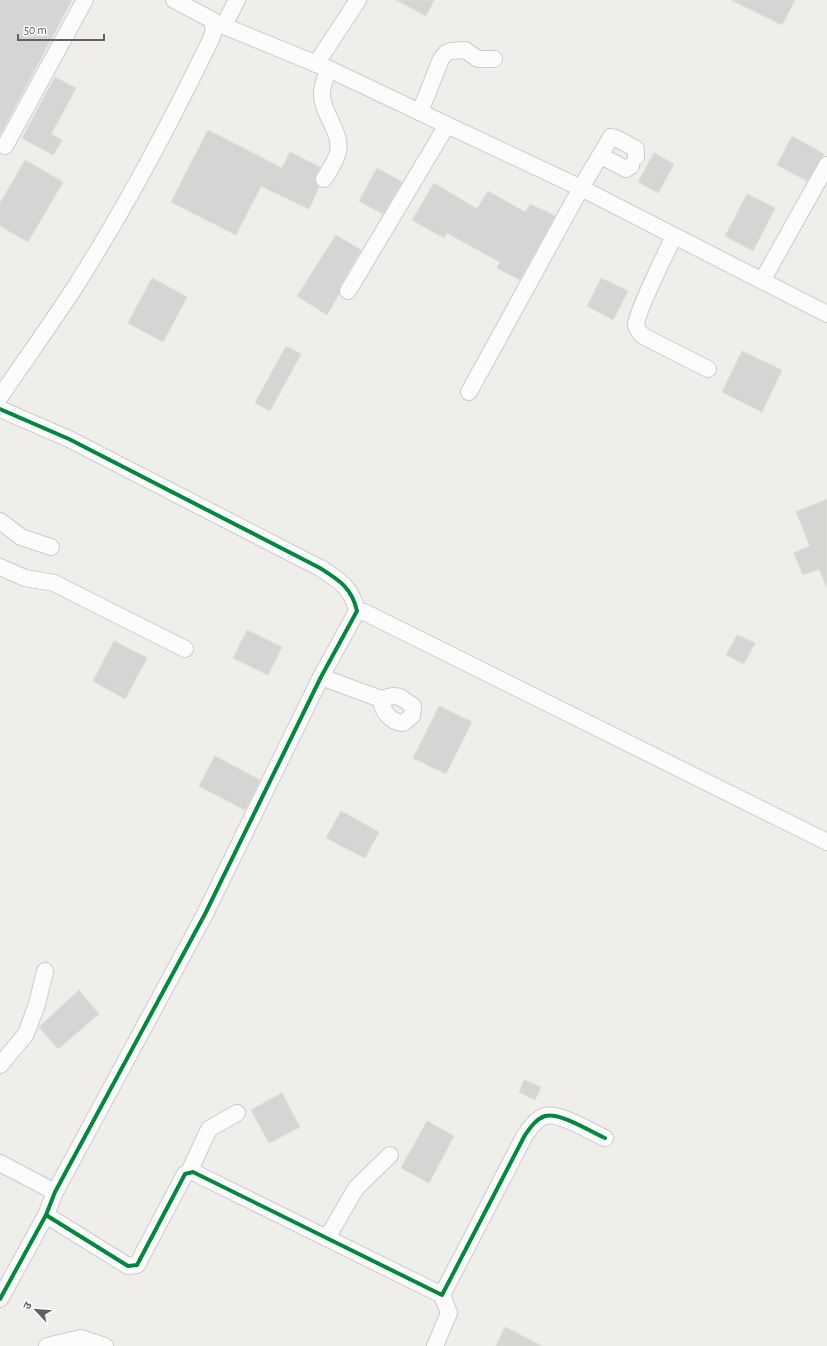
<svg xmlns="http://www.w3.org/2000/svg" width="827" height="1346" viewBox="0 0 827 1346" font-family="'Alegreya Sans','Noto Sans Devanagari',sans-serif">
<rect width="100%" height="100%" fill="#efeeea"/>
<!-- building -->
<g fill="#d6d5d3" stroke="#deddd9">
<path d="M 0,0 L 72,0 L 0,135 Z"/>
<path d="M 396,0 L 434,0 L 426,16 Z"/>
<path d="M 731,0 L 795,0 L 782,25 Z"/>
<path d="M 55,77 L 76,88 L 51,134 L 62,140 L 53,155 L 22,138 Z"/>
<path d="M 208,130 L 282,168 L 290,152 L 320,167 L 315,178 L 316,184 L 319,187 L 309,209 L 261,186 L 236,235 L 171,202 Z"/>
<path d="M 792,136 L 824,154 L 807,181 L 777,165 Z"/>
<path d="M 654,153 L 674,164 L 658,193 L 638,182 Z"/>
<path d="M 25,160 L 63,182 L 28,242 L 0,226 L 0,203 Z"/>
<path d="M 377,168 L 402,182 L 383,214 L 359,201 Z"/>
<path d="M 434,183 L 477,209 L 488,191 L 525,212 L 530,204 L 555,216 L 520,280 L 497,268 L 500,262 L 447,233 L 444,238 L 412,220 Z"/>
<path d="M 747,194 L 775,208 L 753,251 L 725,236 Z"/>
<path d="M 336,235 L 361,250 L 340,286 L 339,294 L 327,315 L 297,296 Z"/>
<path d="M 152,278 L 187,297 L 163,342 L 128,323 Z"/>
<path d="M 601,278 L 628,291 L 613,320 L 587,306 Z"/>
<path d="M 286,346 L 301,354 L 270,411 L 255,403 Z"/>
<path d="M 742,351 L 782,370 L 762,412 L 722,392 Z"/>
<path d="M 827,499 L 827,588 L 819,569 L 803,575 L 794,553 L 810,546 L 796,512 Z"/>
<path d="M 247,630 L 282,647 L 268,675 L 233,658 Z"/>
<path d="M 737,635 L 755,643 L 744,664 L 726,655 Z"/>
<path d="M 114,641 L 147,658 L 125,699 L 93,681 Z"/>
<path d="M 439,706 L 472,722 L 446,774 L 413,758 Z"/>
<path d="M 215,756 L 260,780 L 245,810 L 199,786 Z"/>
<path d="M 341,811 L 379,832 L 365,858 L 326,838 Z"/>
<path d="M 79,990 L 99,1014 L 58,1049 L 39,1027 Z"/>
<path d="M 524,1080 L 541,1087 L 535,1100 L 519,1092 Z"/>
<path d="M 282,1093 L 300,1127 L 269,1143 L 251,1110 Z"/>
<path d="M 427,1121 L 454,1136 L 429,1183 L 401,1168 Z"/>
<path d="M 505,1327 L 542,1346 L 496,1346 Z"/>
</g>
<g fill="none" stroke-linecap="round" stroke-linejoin="round">
<defs>
<g id="minor">
<path d="M 214,22 L 329,69 L 447,125 L 581,188 L 827,314"/>
<path d="M 224,25 L 237,0"/>
<path d="M 316,64 L 358,0"/>
<path d="M 420,112 L 441,59 L 446,53 L 451,51 L 465,50 L 478,59 L 494,59"/>
<path d="M 5,146 L 85,0"/>
<path d="M 601,156 L 626,169 L 631,166"/>
<path d="M 324,179 C 329,171 336,161 338,152 C 342,131 321,113 322,93 C 322,85 326,76 329,69"/>
<path d="M 674,236 C 667,251 636,313 636,325 C 637,330 640,333 643,336 L 708,369"/>
<path d="M 762,281 L 827,165"/>
<path d="M 348,291 L 447,125"/>
<path d="M 469,392 L 581,188 L 611,137 L 616,138 L 636,149 L 636,157"/>
<path d="M 0,397 C 25,360 51,324 75,287 C 126,207 170,124 211,39 L 214,31 L 212,20 L 174,0"/>
<path d="M 0,409 L 69,439 L 320,568 C 339,580 352,588 357,611 L 321,677 L 205,914 L 55,1192 L 46,1215 L 0,1299"/>
<path d="M 0,521 L 21,537 L 51,547"/>
<path d="M 0,567 L 25,578 L 54,583 L 185,649"/>
<path d="M 357,611 L 364,612 L 827,842"/>
<path d="M 321,677 L 381,699 L 393,696 L 400,697 L 413,706 L 412,716 L 403,723 C 390,722 382,711 381,699"/>
<path d="M 0,1065 L 26,1034 L 37,1004 L 45,971"/>
<path d="M 0,1163 L 55,1192"/>
<path d="M 189,1172 L 209,1129 L 237,1113"/>
<path d="M 46,1215 L 128,1266 L 137,1265 L 185,1174 L 193,1172 L 442,1295 L 525,1135 C 530,1128 536,1119 545,1116 C 560,1112 591,1132 605,1138"/>
<path d="M 327,1238 L 356,1188 L 390,1155"/>
<path d="M 47,1346 L 81,1338 L 105,1346"/>
<path d="M 435,1346 L 449,1313 L 442,1295"/>
</g>
</defs>
<!-- minor casing -->
<use href="#minor" stroke="#cbcccc" stroke-width="18"/>
<!-- minor -->
<use href="#minor" stroke="#fdfcfc" stroke-width="16"/>
<defs>
<g id="cycleway">
<path d="M 0,409 L 69,439 L 320,568 C 339,580 352,588 357,611 L 321,677 L 205,914 L 55,1192 L 46,1215 L 0,1299"/>
<path d="M 46,1215 L 128,1266 L 137,1265 L 185,1174 L 193,1172 L 442,1295 L 525,1135 C 530,1128 536,1119 545,1116 C 560,1112 591,1132 605,1138"/>
</g>
</defs>
<!-- cycleway casing -->
<use href="#cycleway" stroke="#fff" stroke-width="6"/>
<!-- cycleway -->
<use href="#cycleway" stroke="#00873e" stroke-width="4"/>
</g>
<!-- north arrow -->
<g transform="translate(36 1310) rotate(296)" stroke="#ffffff" stroke-width="3" paint-order="stroke">
<path d="M0-3L7 15L0 10L-7 15Z" fill="#5f6368"/>
<text y="-6" font-size="11" font-weight="bold" text-anchor="middle" fill="#5f6368">उ</text>
</g>
<!-- scale -->
<path d="M18 34v6h86v-6" fill="none" stroke="#5f6368" stroke-width="2"/>
<text x="24" y="34" font-size="12" fill="#5f6368" stroke="#ffffff" stroke-width="3" paint-order="stroke">50 m</text>
</svg>
